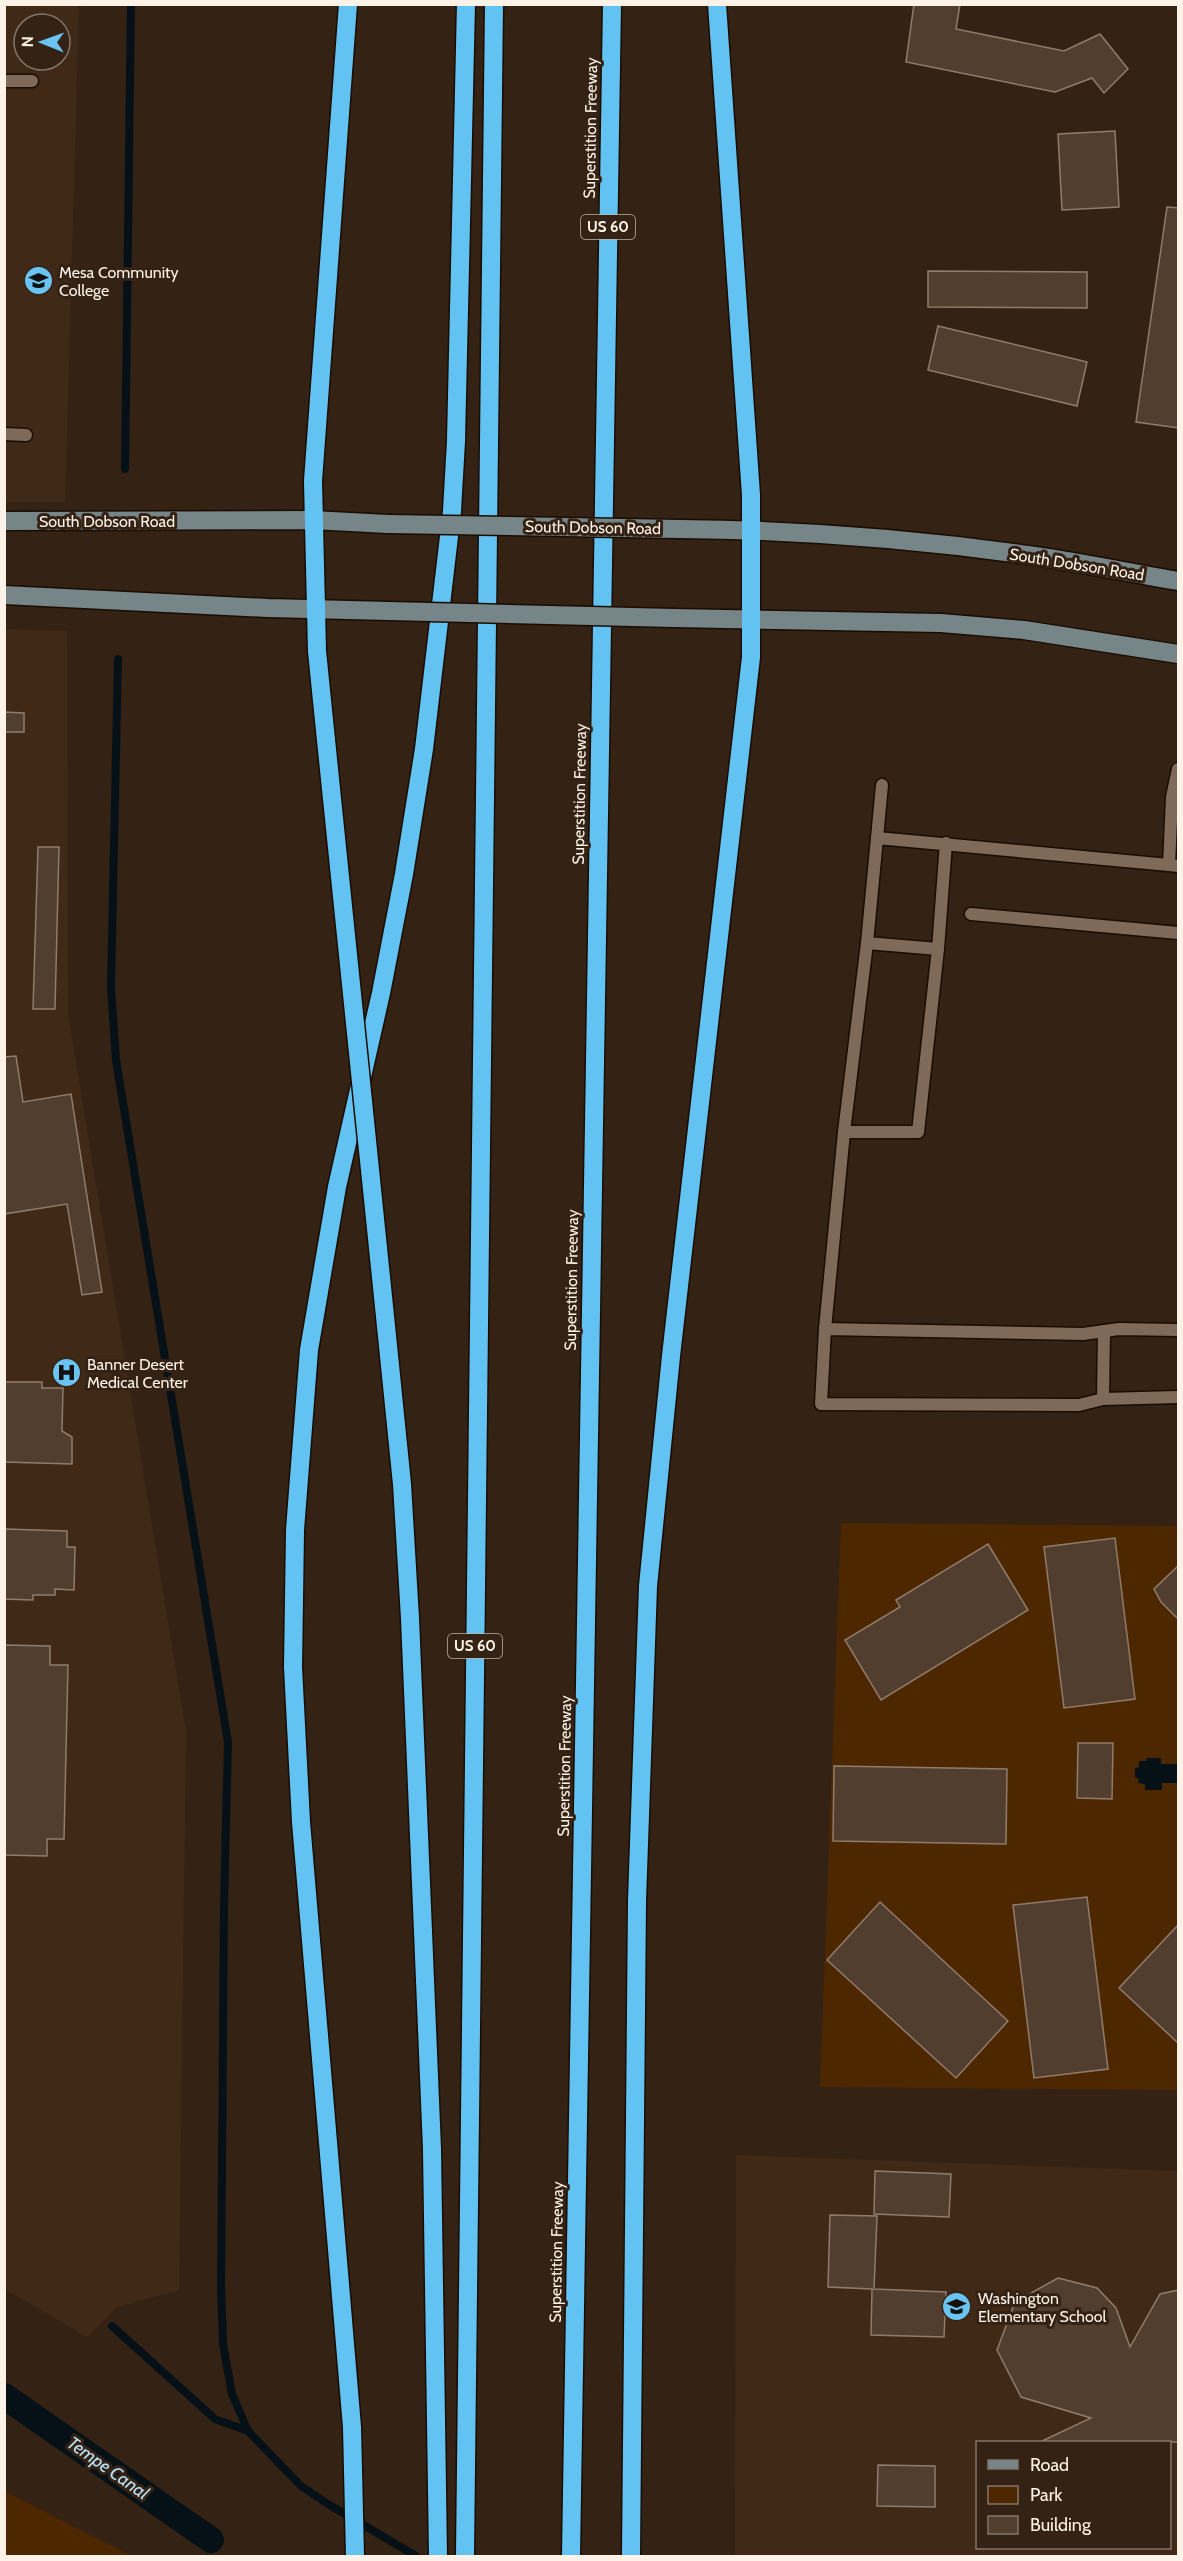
<svg xmlns="http://www.w3.org/2000/svg" width="1183" height="2561" viewBox="0 0 1183 2561" font-family="Cabin,sans-serif">
<rect width="100%" height="100%" fill="#342315"/>
<!-- built -->
<g fill="#402916" fill-rule="evenodd">
<path d="M 4,5 L 79,5 L 65,502 L 5,502 ZM 24,24 L 60,24 L 60,60 L 24,60 Z"/>
<path d="M 5,629 L 67,631 L 68,1014 L 186,1732 L 179,2290 L 117,2307 L 87,2337 L 5,2289 Z"/>
<path d="M 736,2155 L 1178,2171 L 1178,2556 L 735,2556 ZM 978,2442 L 1170,2442 L 1170,2548 L 978,2548 Z"/>
</g>
<!-- green -->
<g fill="#4d2700" fill-rule="evenodd">
<path d="M 841,1523 L 1178,1526 L 1178,1565 L 1154,1589 L 1161,1602 L 1178,1620 L 1178,1764 L 1161,1764 L 1147,1758 L 1147,1761 L 1135,1768 L 1135,1777 L 1145,1784 L 1145,1790 L 1162,1783 L 1178,1783 L 1178,1924 L 1119,1988 L 1171,2037 L 1178,2030 L 1178,2090 L 820,2087 ZM 1115,1538 L 1135,1698 L 1064,1708 ZM 988,1544 L 881,1699 L 900,1607 L 897,1600 ZM 1078,1743 L 1113,1743 L 1112,1799 L 1077,1798 ZM 834,1766 L 1007,1769 L 1006,1844 L 833,1841 ZM 1087,1897 L 1108,2068 L 1013,1905 ZM 880,1903 L 1008,2021 L 956,2078 L 828,1960 Z"/>
<path d="M 4,2491 L 5,2491 L 131,2556 L 5,2556 Z"/>
</g>
<!-- water -->
<path fill="#051017" d="M 1147,1758 L 1161,1758 L 1161,1764 L 1178,1764 L 1178,1783 L 1162,1783 L 1162,1790 L 1145,1790 L 1145,1784 L 1138,1783 L 1139,1778 L 1135,1778 L 1135,1768 L 1139,1768 L 1139,1761 L 1146,1761 Z"/>
<g fill="none" stroke-linecap="round" stroke-linejoin="round">
<!-- stream -->
<g stroke="#051017" stroke-width="8">
<path d="M 125,469 L 131,4"/>
<path d="M 118,659 L 111,987 L 116,1060 L 228,1742 L 224,1906 L 221,2286 L 223,2344 L 232,2394 L 248,2431 L 301,2486 L 328,2504 L 416,2556"/>
<path d="M 112,2326 L 215,2419 L 248,2431"/>
</g>
<!-- canal -->
<path stroke="#051017" stroke-width="26" d="M 4,2396 L 211,2540"/>
</g>
<!-- building -->
<g fill="#513e2f" stroke="#917c6b" stroke-width="1.5">
<path d="M 914,4 L 960,4 L 956,29 L 1064,51 L 1100,34 L 1128,69 L 1104,93 L 1092,78 L 1055,92 L 906,62 Z"/>
<path d="M 1115,131 L 1119,207 L 1062,210 L 1058,134 Z"/>
<path d="M 1167,207 L 1179,208 L 1179,428 L 1136,422 Z"/>
<path d="M 928,271 L 1087,272 L 1087,308 L 928,307 Z"/>
<path d="M 938,326 L 1087,362 L 1077,406 L 928,370 Z"/>
<path d="M 4,712 L 24,713 L 24,732 L 4,732 Z"/>
<path d="M 38,847 L 59,847 L 55,1009 L 33,1009 Z"/>
<path d="M 16,1056 L 23,1102 L 71,1094 L 102,1292 L 82,1295 L 67,1204 L 4,1214 L 4,1057 Z"/>
<path d="M 4,1382 L 42,1382 L 42,1388 L 63,1388 L 62,1431 L 72,1437 L 72,1464 L 4,1462 Z"/>
<path d="M 4,1529 L 67,1531 L 67,1547 L 75,1547 L 74,1590 L 55,1589 L 55,1595 L 33,1595 L 33,1600 L 4,1599 Z"/>
<path d="M 1115,1538 L 1135,1699 L 1064,1708 L 1044,1547 Z"/>
<path d="M 988,1544 L 1028,1610 L 881,1700 L 845,1640 L 900,1607 L 896,1600 Z"/>
<path d="M 1179,1565 L 1179,1620 L 1161,1602 L 1154,1589 Z"/>
<path d="M 4,1645 L 50,1646 L 50,1665 L 68,1665 L 64,1839 L 47,1839 L 47,1856 L 4,1855 Z"/>
<path d="M 1078,1743 L 1113,1743 L 1112,1799 L 1077,1798 Z"/>
<path d="M 834,1766 L 1007,1769 L 1006,1844 L 833,1841 Z"/>
<path d="M 1087,1897 L 1108,2069 L 1034,2078 L 1013,1905 Z"/>
<path d="M 880,1902 L 1008,2021 L 956,2078 L 827,1960 Z"/>
<path d="M 1179,1924 L 1179,2044 L 1119,1988 Z"/>
<path d="M 875,2171 L 951,2174 L 949,2217 L 874,2214 Z"/>
<path d="M 830,2215 L 877,2216 L 874,2289 L 946,2292 L 944,2337 L 871,2335 L 872,2289 L 828,2287 Z"/>
<path d="M 1058,2278 L 1097,2288 L 1116,2308 L 1130,2347 L 1160,2294 L 1179,2290 L 1179,2442 L 1040,2442 L 1091,2418 L 1021,2397 L 997,2350 L 1015,2302 Z"/>
<path d="M 878,2465 L 935,2466 L 935,2507 L 877,2506 Z"/>
</g>
<g fill="none" stroke-linecap="round" stroke-linejoin="round">
<defs>
<g id="lane">
<path d="M 4,81 L 32,81"/>
<path d="M 4,434 L 26,435"/>
<path d="M 1178,769 L 1172,797 L 1169,865 L 1178,866"/>
<path d="M 877,838 L 882,785"/>
<path d="M 946,843 L 938,949 L 867,943 L 877,838 L 1169,865"/>
<path d="M 971,914 L 1178,933"/>
<path d="M 867,943 L 844,1132 L 918,1132 L 938,949"/>
<path d="M 825,1329 L 844,1132"/>
<path d="M 1178,1330 L 1119,1329 L 1083,1334 L 825,1329 L 821,1404 L 1079,1405 L 1103,1399 L 1178,1397"/>
<path d="M 1103,1399 L 1104,1331"/>
</g>
<g id="secondary">
<path d="M 4,521 L 312,520 L 388,524"/>
<path d="M 680,529 C 799,530 917,539 1035,556 C 1083,563 1131,573 1178,581"/>
<path d="M 4,595 L 268,608 L 389,611"/>
<path d="M 674,618 L 941,623 L 1024,630 L 1178,654"/>
</g>
<g id="highway">
<path d="M 326,740 L 317,651 L 313,481 L 348,4"/>
<path d="M 386,1326 L 402,1484 L 410,1618 L 432,2149 L 438,2556"/>
<path d="M 355,2556 L 352,2427 L 301,1822 L 293,1667 L 295,1530 L 309,1350 L 337,1187 L 381,993 L 404,874 L 424,749 L 452,511 L 456,441 L 466,4"/>
<path d="M 465,2556 L 494,4"/>
<path d="M 571,2556 L 612,4"/>
<path d="M 631,2556 L 637,1901 L 648,1586 L 671,1356 L 751,657 L 751,495 L 717,4"/>
</g>
</defs>
<!-- lane casing -->
<use href="#lane" stroke="#1b0c02" stroke-width="15"/>
<!-- secondary casing -->
<use href="#secondary" stroke="#1b0c02" stroke-width="21"/>
<!-- highway casing -->
<use href="#highway" stroke="#1b0c02" stroke-width="21"/>
<!-- lane -->
<use href="#lane" stroke="#7f6a5a" stroke-width="12"/>
<!-- secondary -->
<use href="#secondary" stroke="#768588" stroke-width="18"/>
<!-- highway -->
<use href="#highway" stroke="#62c3f3" stroke-width="18"/>
<defs>
<g id="secondary-bridge">
<path d="M 388,524 L 680,529"/>
<path d="M 389,611 L 674,618"/>
</g>
<path id="highway-bridge" d="M 326,740 L 386,1326"/>
</defs>
<!-- secondary-bridge casing -->
<use href="#secondary-bridge" stroke="#1b0c02" stroke-width="21" stroke-linecap="butt"/>
<!-- highway-bridge casing -->
<use href="#highway-bridge" stroke="#1b0c02" stroke-width="21" stroke-linecap="butt"/>
<!-- secondary-bridge -->
<use href="#secondary-bridge" stroke="#768588" stroke-width="18"/>
<!-- highway-bridge -->
<use href="#highway-bridge" stroke="#62c3f3" stroke-width="18"/>
</g>
<!-- icons -->
<defs>
<symbol id="university-disc" viewBox="-11 -11 22 22"><circle r="9.5" fill="#6ac3f1" stroke="#342315"/><path d="M0-5L7-2L0 1L-7-2ZM-4 1L0 2.5L4 1V4Q0 6-4 4Z" fill="#111"/></symbol>
<symbol id="hospital-disc" viewBox="-11 -11 22 22"><circle r="9.5" fill="#6ac3f1" stroke="#342315"/><path d="M-5-5h3v3.5h4V-5h3V5h-3V1.5h-4V5h-3Z" fill="#111"/></symbol>
<symbol id="school-disc" viewBox="-11 -11 22 22"><circle r="9.5" fill="#6ac3f1" stroke="#342315"/><path d="M0-5L7-2L0 1L-7-2ZM-4 1L0 2.5L4 1V4Q0 6-4 4Z" fill="#111"/></symbol>
</defs>
<g fill-rule="evenodd">
<use href="#university-disc" x="22" y="264" width="33" height="33"/>
<use href="#hospital-disc" x="50" y="1356" width="33" height="33"/>
<use href="#school-disc" x="940" y="2290" width="33" height="33"/>
</g>
<g text-anchor="middle" stroke-width="6" stroke-linejoin="round" paint-order="stroke">
<!-- shield labels -->
<g fill="#342315" stroke="#c1b4a9" stroke-width="1.5">
<rect x="581" y="215" width="54" height="24" rx="4.5"/>
<rect x="448" y="1634" width="54" height="24" rx="4.5"/>
</g>
<g font-size="15" font-weight="bold" fill="#fdf2e8">
<text x="608" y="232">US 60</text>
<text x="475" y="1651">US 60</text>
</g>
<!-- street labels -->
<g font-size="16" fill="#fdf2e8" stroke="#342315">
<text transform="translate(590 128) rotate(-89)" y="6">Superstition Freeway</text>
<text x="107" y="527">South Dobson Road</text>
<text transform="translate(593 527) rotate(1)" y="6">South Dobson Road</text>
<text transform="translate(1077 564) rotate(9)" y="6">South Dobson Road</text>
<text transform="translate(579 794) rotate(-89)" y="6">Superstition Freeway</text>
<text transform="translate(571 1280) rotate(-89)" y="6">Superstition Freeway</text>
<text transform="translate(564 1766) rotate(-89)" y="6">Superstition Freeway</text>
<text transform="translate(556 2252) rotate(-89)" y="6">Superstition Freeway</text>
</g>
<!-- poi labels -->
<g font-size="16" fill="#fdf2e8" stroke="#342315" text-anchor="start">
<text x="59" y="278">Mesa Community<tspan x="59" dy="18">College</tspan></text>
<text x="87" y="1370">Banner Desert<tspan x="87" dy="18">Medical Center</tspan></text>
<text x="978" y="2304">Washington<tspan x="978" dy="18">Elementary School</tspan></text>
</g>
<!-- water labels -->
<g font-size="18" font-style="italic" fill="#b7e3fb" stroke="#342315">
<text transform="translate(108 2468) rotate(35)" y="6">Tempe Canal</text>
</g>
</g>
<!-- border -->
<rect width="1183" height="2561" fill="none" stroke="#fdf2e8" stroke-width="12"/>
<!-- legend -->
<rect x="976" y="2441" width="195" height="108" fill="#342315" stroke="#847669" stroke-width="1.5"/>
<rect x="988" y="2460" width="30" height="9" fill="#768588" stroke="#847669" stroke-width="1.5"/>
<text x="1030" y="2471" font-size="18" fill="#fdf2e8">Road</text>
<rect x="988" y="2486" width="30" height="18" fill="#4d2700" stroke="#847669" stroke-width="1.5"/>
<text x="1030" y="2501" font-size="18" fill="#fdf2e8">Park</text>
<rect x="988" y="2516" width="30" height="18" fill="#513e2f" stroke="#847669" stroke-width="1.5"/>
<text x="1030" y="2531" font-size="18" fill="#fdf2e8">Building</text>
<!-- north arrow -->
<g transform="translate(42 42) rotate(271)"><circle r="28" fill="#342315" stroke="#847669" stroke-width="1.5"/>
<path d="M0-4.5L10 22L0 15L-10 22Z" fill="#6ac3f1"/>
<text y="-9" font-size="16" font-weight="bold" text-anchor="middle" fill="#fdf2e8">N</text>
</g>
</svg>
